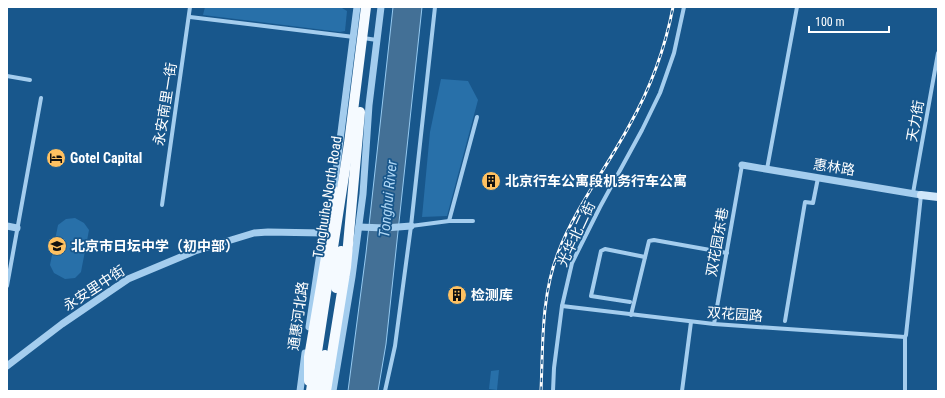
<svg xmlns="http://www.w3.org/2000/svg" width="945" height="398" viewBox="0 0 945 398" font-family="'Roboto Condensed','Noto Sans SC',sans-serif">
<rect width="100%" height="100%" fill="#18578c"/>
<!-- green -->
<g fill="#2870a9">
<path d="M 205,7 L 342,8 L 347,11 L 345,31 L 340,32 L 203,15 Z"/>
<path d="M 441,79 L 468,81 L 478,100 L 447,216 L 422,217 L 430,132 Z"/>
<path d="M 75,218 L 84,223 L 89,230 L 81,272 L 75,278 L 65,279 L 54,273 L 50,265 L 58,225 L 66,219 Z"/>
<path d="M 499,370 L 497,390 L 489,389 L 491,371 Z"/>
</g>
<!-- water -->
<path fill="#437096" stroke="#96caf1" d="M 393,7 L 422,7 L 386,344 L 378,391 L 348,391 L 366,253 Z"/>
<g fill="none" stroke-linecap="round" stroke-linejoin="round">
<!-- minor -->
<g stroke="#a4cdee" stroke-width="4">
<path d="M 190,17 L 354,37"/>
<path d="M 363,38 L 377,40"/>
<path d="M 7,76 L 30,80"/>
<path d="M 767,169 L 797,7"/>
<path d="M 913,193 L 938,53"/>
<path d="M 162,205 L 190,7"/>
<path d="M 449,221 L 477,117"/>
<path d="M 411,226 L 449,221 L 473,221"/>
<path d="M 7,286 L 41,98"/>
<path d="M 630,302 L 591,296 L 601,251 L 605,249 L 645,257"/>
<path d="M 562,306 L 714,324 L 905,337 L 906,335 L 921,195"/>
<path d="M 631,315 L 649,241 L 654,240 L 727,253"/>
<path d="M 785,321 L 805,202 L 813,203 L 818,178"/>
<path d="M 714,324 L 742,165"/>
<path d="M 905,337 L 905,391"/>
<path d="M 385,391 L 395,346 L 411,226 L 435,7"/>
<path d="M 553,391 L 554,368 L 562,306 L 572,263 L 600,207 L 642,130 L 660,93 L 674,53 L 684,7"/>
<path d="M 682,391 L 691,322"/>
</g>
<!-- tertiary -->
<g stroke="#a4cdee" stroke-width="7">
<path d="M 742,165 L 921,195"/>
<path d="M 333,195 L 357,7"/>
<path d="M 7,226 L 17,228"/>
<path d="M 359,227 L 385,228 L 411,226"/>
<path d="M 309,327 L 323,233 L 330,207"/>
<path d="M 7,366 L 62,324 L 128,279 L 195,251 L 254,233 L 268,232 L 323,233"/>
<path d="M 300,391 L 305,353"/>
<path d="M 333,391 L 352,277 L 363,194 L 369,105 L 381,7"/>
</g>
<!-- secondary -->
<path stroke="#d1e7fa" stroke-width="8" d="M 921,195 L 938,197"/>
<!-- trunk -->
<g stroke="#f5faff" stroke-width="10">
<path d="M 309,381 L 309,357 L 332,222 L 334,191"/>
<path d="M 326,391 L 330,366"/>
</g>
<defs>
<path id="rail" d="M 541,391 C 543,346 541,296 558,253 C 575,208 606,169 629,126 C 650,89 665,49 673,7"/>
</defs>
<!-- rail casing -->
<use href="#rail" stroke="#fff" stroke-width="3"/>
<!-- rail -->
<use href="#rail" stroke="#18578c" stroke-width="1.5" stroke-dasharray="4.5" stroke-linecap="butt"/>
<!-- trunk-bridge -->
<g stroke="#f5faff" stroke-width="10">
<path d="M 336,288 L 341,251"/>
<path d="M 330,366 L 346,267 L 360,112"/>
<path d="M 311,391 L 349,143 L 366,7"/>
<path d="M 320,391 L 325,355"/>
</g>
</g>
<!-- icons -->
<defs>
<symbol id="hotel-disc" viewBox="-11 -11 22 22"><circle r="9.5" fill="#ffc161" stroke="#18578c"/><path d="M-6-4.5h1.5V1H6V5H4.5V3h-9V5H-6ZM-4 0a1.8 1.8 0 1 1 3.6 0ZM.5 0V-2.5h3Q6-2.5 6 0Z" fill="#111"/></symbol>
<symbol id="building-disc" viewBox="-11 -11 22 22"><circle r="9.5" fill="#ffc161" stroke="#18578c"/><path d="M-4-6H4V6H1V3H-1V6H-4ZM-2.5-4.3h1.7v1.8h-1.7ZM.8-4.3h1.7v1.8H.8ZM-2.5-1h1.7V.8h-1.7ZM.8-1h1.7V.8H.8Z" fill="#111"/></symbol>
<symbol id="school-disc" viewBox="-11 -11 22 22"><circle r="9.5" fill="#ffc161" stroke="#18578c"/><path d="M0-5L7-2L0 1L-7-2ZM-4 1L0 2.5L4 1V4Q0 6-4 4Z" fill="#111"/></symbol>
</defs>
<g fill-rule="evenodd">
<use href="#hotel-disc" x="45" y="147" width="22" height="22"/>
<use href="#building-disc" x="480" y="170" width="22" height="22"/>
<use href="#school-disc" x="46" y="235" width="22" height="22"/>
<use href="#building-disc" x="446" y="284" width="22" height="22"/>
</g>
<g text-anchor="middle" stroke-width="3.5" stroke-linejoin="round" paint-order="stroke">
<!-- street labels -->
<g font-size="14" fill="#fff" stroke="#18578c">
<text transform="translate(165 104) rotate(-81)" y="5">永安南里一街</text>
<text transform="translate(915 121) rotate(-80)" y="5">天力街</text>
<text transform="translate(834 167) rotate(9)" y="5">惠林路</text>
<text transform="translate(327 197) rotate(-81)" y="5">Tonghuihe North Road</text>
<text transform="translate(576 234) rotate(-65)" y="5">光华北二街</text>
<text transform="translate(717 242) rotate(-80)" y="5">双花园东巷</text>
<text transform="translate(94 288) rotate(-33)" y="5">永安里中街</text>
<text transform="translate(735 314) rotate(4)" y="5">双花园路</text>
<text transform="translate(298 316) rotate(-82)" y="5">通惠河北路</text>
</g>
<!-- poi labels -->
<g font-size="14" font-weight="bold" fill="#fff" stroke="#18578c" text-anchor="start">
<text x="70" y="163">Gotel Capital</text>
<text x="505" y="186">北京行车公寓段机务行车公寓</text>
<text x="71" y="251">北京市日坛中学（初中部）</text>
<text x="471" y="300">检测库</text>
</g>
<!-- water labels -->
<g font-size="15" font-style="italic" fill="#afd7f5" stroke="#18578c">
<text transform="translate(388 199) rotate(-84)" y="5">Tonghui River</text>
</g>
</g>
<!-- border -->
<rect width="945" height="398" fill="none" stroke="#ffffff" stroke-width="16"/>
<!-- scale -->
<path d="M809 26v6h80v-6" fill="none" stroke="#ffffff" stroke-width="2"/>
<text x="815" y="26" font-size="12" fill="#ffffff" stroke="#18578c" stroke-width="3" paint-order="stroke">100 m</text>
</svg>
